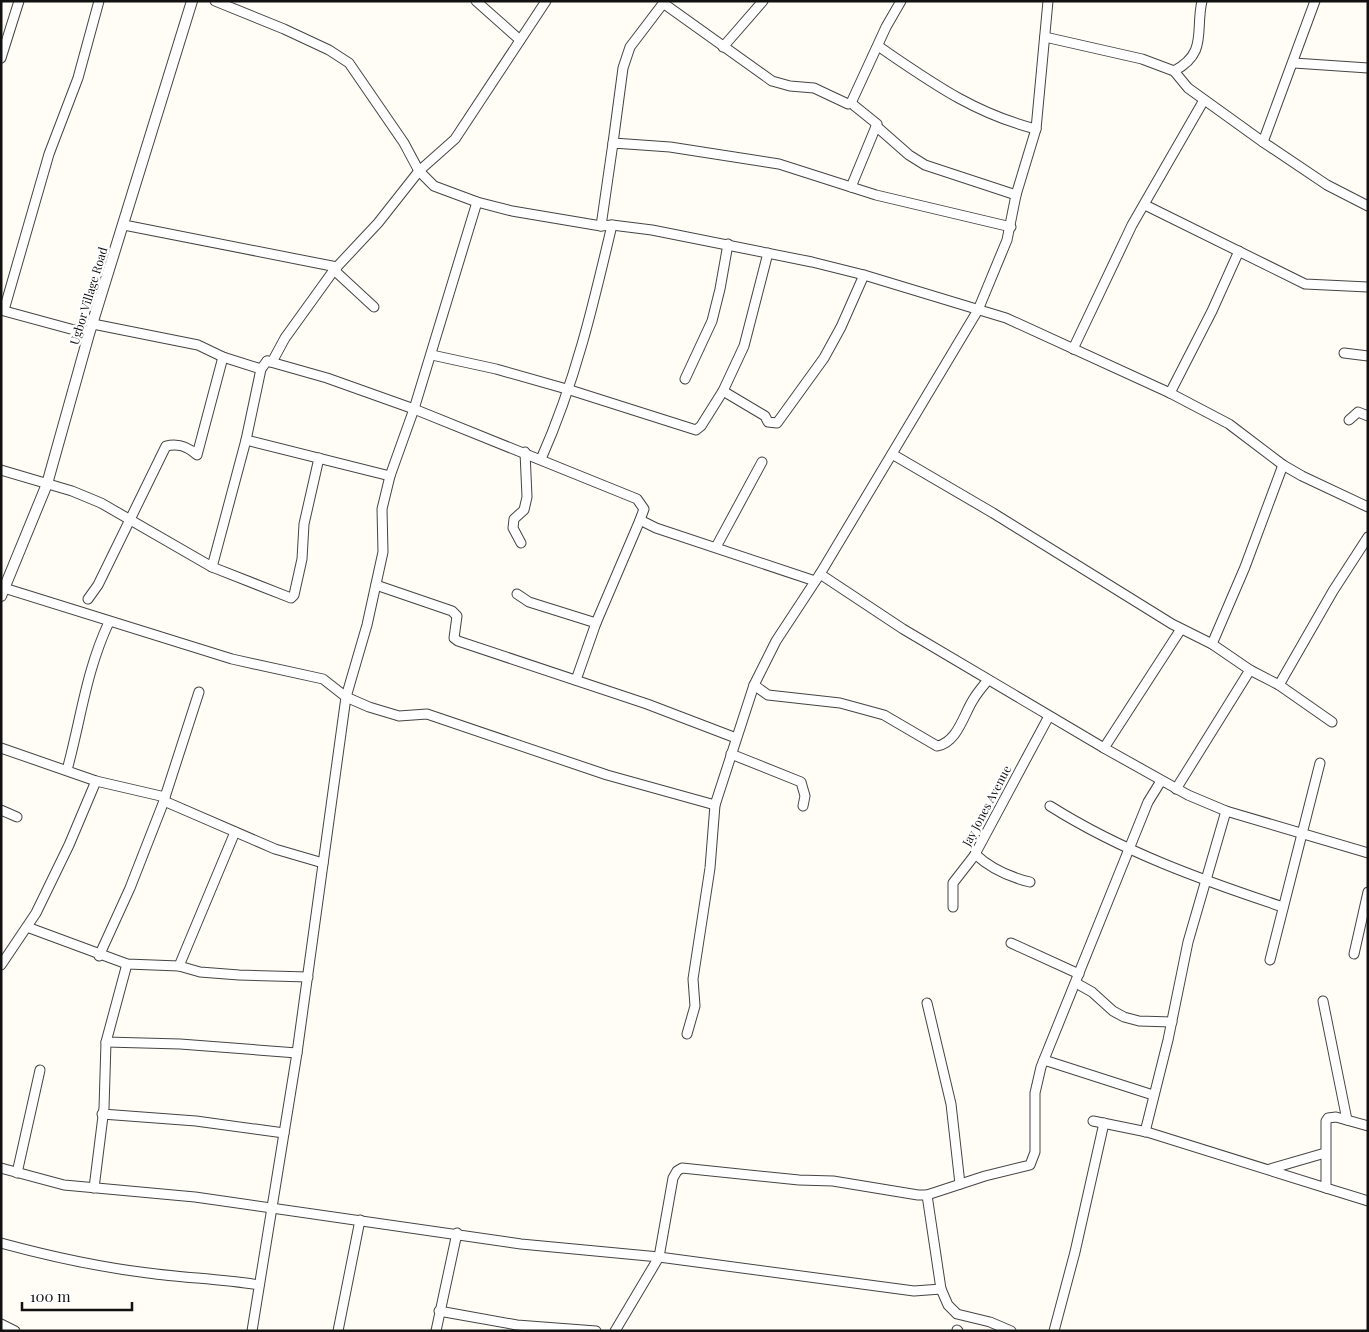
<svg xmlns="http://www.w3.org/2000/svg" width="1369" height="1332" viewBox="0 0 1369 1332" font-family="'Playfair Display',serif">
<rect width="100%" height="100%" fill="#fffdf5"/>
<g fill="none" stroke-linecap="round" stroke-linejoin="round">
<defs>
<g id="minor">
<path d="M 215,1 L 284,29 L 329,50 L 349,63 L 404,143 L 419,171 L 434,186 L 477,202 L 512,211 L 601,226 L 612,225 L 652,230 L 812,262 L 864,275 L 1006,318 L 1170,393 L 1229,424 L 1283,465 L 1302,476 L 1368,507"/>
<path d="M 476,1 L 520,40"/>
<path d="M 663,3 L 772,81 L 790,86 L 814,88 L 848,104 L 851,103 L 886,27 L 901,1"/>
<path d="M 1045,37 L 1142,59 L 1174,71 L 1188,88 L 1263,142 L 1327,185 L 1368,206"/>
<path d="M 878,46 C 931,82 973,113 1036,129"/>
<path d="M 723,47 L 763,1"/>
<path d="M 1,58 L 19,1"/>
<path d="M 1294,63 L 1368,68"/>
<path d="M 1174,71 C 1208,53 1195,31 1202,1"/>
<path d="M 851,103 L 877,124 L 851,187"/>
<path d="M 876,126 L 909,155 L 925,165 L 1016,195"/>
<path d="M 1263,142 L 1315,1"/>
<path d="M 613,143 L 623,68 L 630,47 L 665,1"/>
<path d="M 1145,205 L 1305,284 L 1368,287"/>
<path d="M 124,225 L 337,267"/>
<path d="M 601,226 L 613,143 L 670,147 L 779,164 L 876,195 L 1011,227"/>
<path d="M 334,270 L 374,307"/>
<path d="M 1,310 L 89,334"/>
<path d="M 4,310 L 49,154 L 78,78 L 99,1"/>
<path d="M 93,324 L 198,345 L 223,357 L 261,369 L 267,361 L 272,362 L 285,338 L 334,270 L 378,223 L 419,171 L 455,139 L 546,1"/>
<path d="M 1073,349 L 1132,225 L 1204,100"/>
<path d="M 1344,353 L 1368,356"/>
<path d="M 432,355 L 496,369 L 570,390 L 696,430 L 701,426 L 723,391 L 744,346 L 768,253"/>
<path d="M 267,361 L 327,378 L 414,409 L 637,499 L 644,509 L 640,520 L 596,623 L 576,680"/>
<path d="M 685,379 L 712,321 L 720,289 L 728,244"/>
<path d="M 723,391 L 765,416 L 768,422 L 777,423 L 824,358 L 841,327 L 864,275"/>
<path d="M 1170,393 L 1212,311 L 1239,251"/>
<path d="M 1349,420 L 1358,412 L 1368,416"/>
<path d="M 246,440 L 390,476"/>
<path d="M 892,454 L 993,513 L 1172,624 L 1212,644"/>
<path d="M 541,459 C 575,383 593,306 612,225"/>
<path d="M 1,470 L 72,491 L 101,503 L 212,567 L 291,598 L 294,595 L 302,559 L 304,524 L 319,458"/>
<path d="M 640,520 L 656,528 L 815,581"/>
<path d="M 521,543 L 513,528 L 514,519 L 524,510 L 527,497 L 525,452"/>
<path d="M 716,547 L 762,462"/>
<path d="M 212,567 L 246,440 L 261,369"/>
<path d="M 820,574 L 903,629 L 1104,748 L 1188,795 L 1226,811 L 1368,853"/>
<path d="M 376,585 L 452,611 L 457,616 L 454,638 L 458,641 L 647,704 L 736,738"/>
<path d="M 1,587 L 232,659 L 323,679 L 346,697 L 369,707 L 399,716 L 427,714 L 607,775 L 715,805"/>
<path d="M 517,594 L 529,602 L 596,623"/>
<path d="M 88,599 L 98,585 L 166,446 C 178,443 187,446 197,455 L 223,357"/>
<path d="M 1250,670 L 1279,685 L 1332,722"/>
<path d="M 754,685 L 768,695 L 840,703 L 884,715 L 937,746 C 957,743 964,714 973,700 C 977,693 983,686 988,680"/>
<path d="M 1279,685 L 1333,591 L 1368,537"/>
<path d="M 1,748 L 96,781 L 165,797 L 164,801 L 275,849 L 323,863"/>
<path d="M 1104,748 L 1181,629"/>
<path d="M 731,754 L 801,782 L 805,796 L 803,806"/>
<path d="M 67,770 C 81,719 86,671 109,622"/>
<path d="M 1176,789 L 1250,670 L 1212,644 L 1245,567 L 1283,465"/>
<path d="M 165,797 L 199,692"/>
<path d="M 1050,806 C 1123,852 1202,880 1283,907"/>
<path d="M 1,810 L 17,817"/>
<path d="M 975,854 C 991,869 1009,877 1030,882"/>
<path d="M 953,907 L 953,883 L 974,856 L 1049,716"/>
<path d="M 27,927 L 127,964 L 179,966 L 200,972 L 239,975 L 308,977"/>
<path d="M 1011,943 L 1079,974"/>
<path d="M 1354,954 L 1368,892"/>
<path d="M 99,956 L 130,888 L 164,801"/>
<path d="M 1270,960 L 1320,763"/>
<path d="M 1,965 L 36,913 L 69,845 L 96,781"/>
<path d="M 179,966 L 235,832"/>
<path d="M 1076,983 L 1092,992 L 1113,1011 L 1124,1017 L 1139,1021 L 1172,1022"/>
<path d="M 1323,1001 L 1347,1120"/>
<path d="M 927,1003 L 951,1104 L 960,1184"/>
<path d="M 687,1034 L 695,1006 L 693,979 L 710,868 L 715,805 L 754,685 L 776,641 L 820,574 L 978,310 L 1007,240 L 1016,195 L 1036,129 L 1048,1"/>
<path d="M 106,1042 L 180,1044 L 297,1053"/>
<path d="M 1044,1060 L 1153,1095"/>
<path d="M 102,1114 L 196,1121 L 284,1133"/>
<path d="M 1093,1121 L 1147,1132 L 1326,1188 L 1326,1121 L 1328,1118 L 1336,1117 L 1368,1126"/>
<path d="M 1145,1132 L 1168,1040 L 1188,942 L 1226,811"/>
<path d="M 1,1168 L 64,1185 L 195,1197 L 521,1244 L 659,1257 L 914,1291 L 941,1289 L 927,1195"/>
<path d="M 1270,1169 L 1325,1153"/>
<path d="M 17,1173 L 40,1070"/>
<path d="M 94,1188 L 104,1108 L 106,1042 L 127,964"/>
<path d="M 1326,1188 L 1368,1201"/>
<path d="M 1,1243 C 49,1256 99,1267 148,1273 C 185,1278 222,1279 259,1285"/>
<path d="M 941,1289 L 948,1305 L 957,1314 L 990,1322 L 1011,1331"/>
<path d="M 439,1311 L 517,1325 L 596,1331"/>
<path d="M 1,1324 L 15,1331"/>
<path d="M 957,1330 L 958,1331"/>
<path d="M 252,1331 L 297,1053 L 346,697 L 367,625 L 383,552 L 382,509 L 390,476 L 414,409 L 477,202"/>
<path d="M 338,1331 L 360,1220"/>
<path d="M 436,1331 L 457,1233"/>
<path d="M 615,1331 L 659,1257 L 673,1178 L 677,1171 L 682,1168 L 799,1180 L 833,1181 L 918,1195 L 927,1195 L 985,1176 L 1030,1165 L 1035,1152 L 1035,1093 L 1041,1067 L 1148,802 L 1161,781"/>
<path d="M 1054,1331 L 1075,1252 L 1104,1123"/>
</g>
<path id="tertiary" d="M 1,596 L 47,484 L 89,334 L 192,1"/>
</defs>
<!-- minor casing -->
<use href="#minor" stroke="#444" stroke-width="11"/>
<!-- tertiary casing -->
<use href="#tertiary" stroke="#444" stroke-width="12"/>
<!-- minor -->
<use href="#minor" stroke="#fff" stroke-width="9"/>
<!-- tertiary -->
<use href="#tertiary" stroke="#fff" stroke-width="10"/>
</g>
<g text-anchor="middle" stroke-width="5" stroke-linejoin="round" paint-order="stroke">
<!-- street labels -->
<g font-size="12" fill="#111" stroke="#fff">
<text transform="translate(89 296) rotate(-73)" y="4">Ugbor Village Road</text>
<text transform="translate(987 806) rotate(-62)" y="4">Jay Jones Avenue</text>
</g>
</g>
<!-- border -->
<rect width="1369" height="1332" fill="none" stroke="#111111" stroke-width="5"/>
<!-- scale -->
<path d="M22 1302v8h110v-8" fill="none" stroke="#111111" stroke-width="2.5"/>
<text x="30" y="1302" font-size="15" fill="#111111" stroke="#ffffff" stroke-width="4" paint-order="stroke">100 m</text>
</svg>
